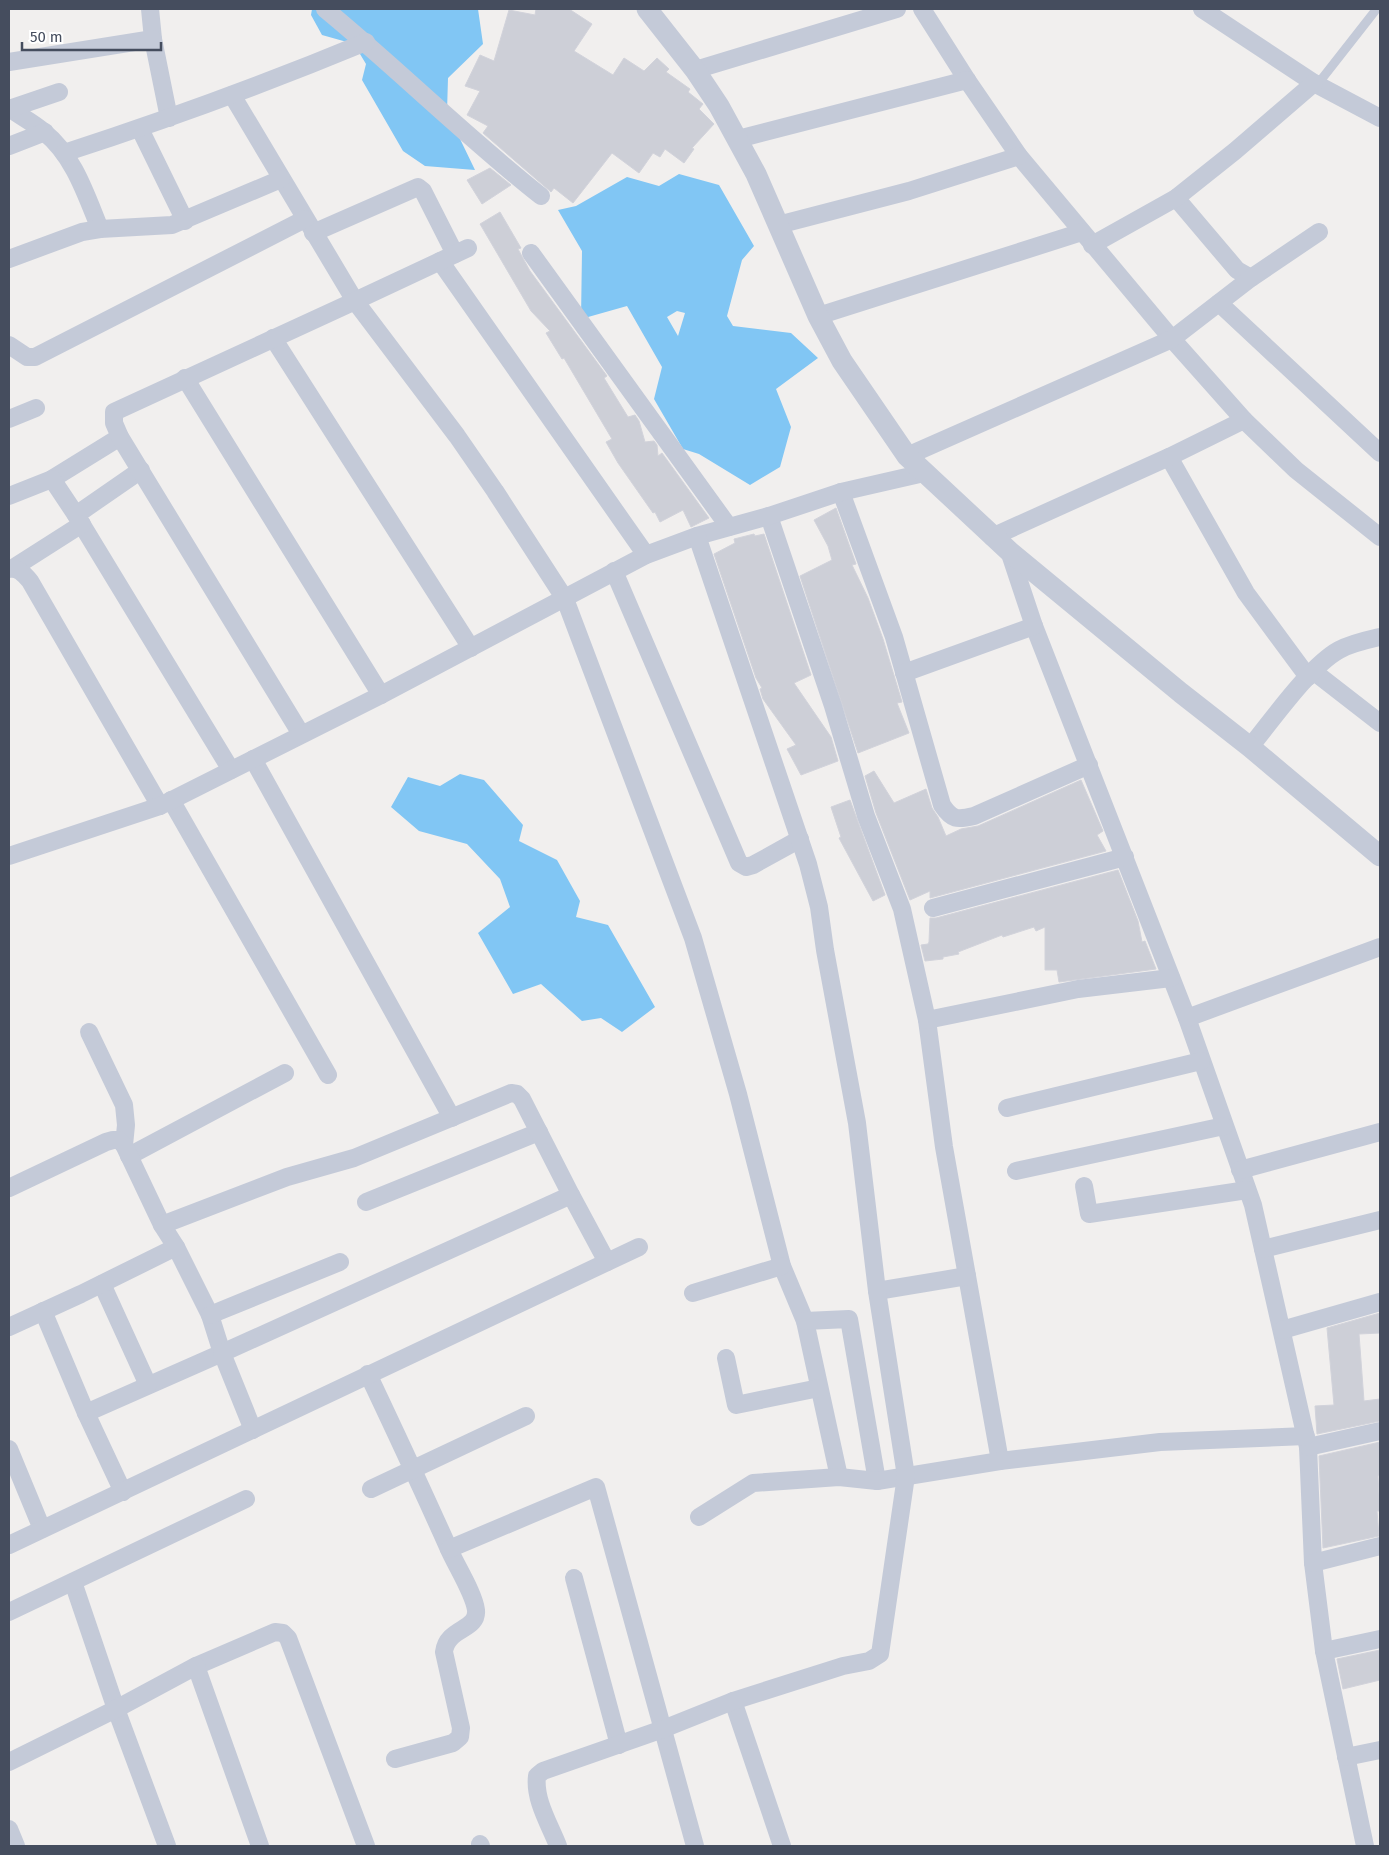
<svg xmlns="http://www.w3.org/2000/svg" width="1389" height="1855" viewBox="0 0 1389 1855" font-family="'Fira Sans',sans-serif">
<rect width="100%" height="100%" fill="#f1efee"/>
<!-- water -->
<g fill="#81c6f4" fill-rule="evenodd">
<path d="M 312,9 L 478,9 L 483,44 L 448,78 L 447,112 L 475,170 L 425,166 L 403,151 L 362,80 L 366,64 L 354,44 L 322,35 L 311,15 Z"/>
<path d="M 679,174 L 719,185 L 754,246 L 742,260 L 727,316 L 733,326 L 791,333 L 818,358 L 776,389 L 791,427 L 780,467 L 750,485 L 699,454 L 683,449 L 654,399 L 662,367 L 627,306 L 581,319 L 582,251 L 558,210 L 576,206 L 627,177 L 659,186 ZM 677,311 L 685,313 L 678,336 L 667,317 Z"/>
<path d="M 460,774 L 484,780 L 523,825 L 519,841 L 557,860 L 580,901 L 576,917 L 608,925 L 655,1007 L 622,1032 L 601,1018 L 582,1021 L 541,984 L 513,994 L 478,933 L 510,907 L 500,879 L 467,844 L 419,831 L 391,807 L 408,777 L 440,786 Z"/>
</g>
<!-- building -->
<g fill="#cdcfd7" stroke="#d2d3db">
<path d="M 536,9 L 569,9 L 592,24 L 574,51 L 613,75 L 624,58 L 644,71 L 657,58 L 669,69 L 666,72 L 690,89 L 688,92 L 703,104 L 699,109 L 714,124 L 692,148 L 694,149 L 684,163 L 665,149 L 660,157 L 653,153 L 639,173 L 612,153 L 573,203 L 554,188 L 551,192 L 483,133 L 488,126 L 467,115 L 480,91 L 465,86 L 480,55 L 494,61 L 509,10 L 535,15 Z"/>
<path d="M 490,168 L 511,185 L 482,204 L 467,180 Z"/>
<path d="M 500,212 L 521,248 L 518,249 L 530,271 L 607,376 L 604,378 L 628,417 L 635,415 L 639,421 L 645,442 L 654,441 L 657,445 L 658,456 L 662,453 L 709,518 L 691,527 L 683,510 L 660,522 L 655,512 L 653,513 L 618,463 L 606,442 L 612,439 L 564,358 L 562,359 L 546,333 L 550,331 L 531,311 L 480,224 Z"/>
<path d="M 836,508 L 856,564 L 852,565 L 868,598 L 883,639 L 902,702 L 897,703 L 909,733 L 858,753 L 800,576 L 832,560 L 828,546 L 814,520 Z"/>
<path d="M 754,534 L 755,536 L 764,534 L 811,675 L 794,683 L 831,737 L 838,761 L 801,775 L 787,749 L 796,745 L 763,699 L 760,689 L 762,688 L 756,678 L 714,554 L 735,543 L 734,539 Z"/>
<path d="M 874,771 L 894,803 L 926,789 L 932,808 L 938,817 L 946,836 L 961,829 L 978,826 L 1081,780 L 1103,831 L 1097,835 L 1106,851 L 930,898 L 930,891 L 910,900 L 876,813 L 865,776 Z"/>
<path d="M 850,800 L 885,895 L 873,901 L 839,838 L 841,837 L 831,807 Z"/>
<path d="M 1118,870 L 1138,921 L 1142,942 L 1145,941 L 1156,969 L 1059,982 L 1057,970 L 1045,970 L 1045,927 L 1036,931 L 1034,927 L 1003,937 L 1002,935 L 958,952 L 959,954 L 943,957 L 943,959 L 925,961 L 921,945 L 928,944 L 929,942 L 930,918 L 936,918 Z"/>
<path d="M 1380,1313 L 1380,1333 L 1359,1334 L 1364,1401 L 1380,1399 L 1380,1421 L 1317,1434 L 1315,1406 L 1334,1405 L 1327,1328 Z"/>
<path d="M 1380,1442 L 1380,1475 L 1378,1476 L 1380,1511 L 1377,1511 L 1379,1536 L 1323,1548 L 1319,1456 Z"/>
<path d="M 1380,1650 L 1380,1680 L 1343,1689 L 1337,1659 Z"/>
</g>
<g fill="none" stroke-linecap="round" stroke-linejoin="round">
<!-- service -->
<path stroke="#c4cad8" stroke-width="9" d="M 1317,85 L 1375,11"/>
<!-- minor -->
<g stroke="#c4cad8" stroke-width="18">
<path d="M 150,9 L 153,39 L 169,118"/>
<path d="M 325,9 C 398,69 466,137 541,196"/>
<path d="M 922,9 L 967,80 L 1019,156 L 1172,339 L 1244,420 L 1296,470 L 1380,537"/>
<path d="M 1202,9 L 1314,83 L 1380,118"/>
<path d="M 9,62 L 153,39"/>
<path d="M 695,70 L 897,9"/>
<path d="M 232,95 L 355,301 L 457,436 L 495,491 L 565,599 L 693,938 L 738,1094 L 782,1266 L 805,1321 L 839,1477"/>
<path d="M 9,108 C 20,116 34,123 44,132 C 74,156 86,195 100,229"/>
<path d="M 9,109 L 59,92"/>
<path d="M 140,129 L 185,221"/>
<path d="M 738,139 L 967,80"/>
<path d="M 9,146 L 45,132"/>
<path d="M 64,153 C 166,120 267,83 366,42"/>
<path d="M 1176,198 L 1237,270 L 1251,278"/>
<path d="M 778,225 L 909,191 L 1019,156"/>
<path d="M 313,233 L 418,187 L 423,191 L 455,254"/>
<path d="M 1092,245 L 1176,198 L 1235,151 L 1314,83"/>
<path d="M 531,253 L 729,527"/>
<path d="M 9,259 L 82,232 L 100,229 L 172,225 L 281,179"/>
<path d="M 440,261 L 646,555"/>
<path d="M 1219,303 L 1380,453"/>
<path d="M 818,316 L 1082,232"/>
<path d="M 273,338 L 471,648"/>
<path d="M 9,345 L 27,357 L 35,357 L 305,219"/>
<path d="M 185,378 L 381,695"/>
<path d="M 9,419 L 36,408"/>
<path d="M 907,456 L 1172,339 L 1251,278 L 1319,232"/>
<path d="M 1169,457 L 1246,593 L 1308,677"/>
<path d="M 52,479 L 120,437"/>
<path d="M 841,492 L 894,637 L 942,805 C 952,820 957,820 974,816 L 1089,765"/>
<path d="M 9,496 L 52,479 L 76,515 L 231,770"/>
<path d="M 76,515 L 141,470"/>
<path d="M 769,516 L 833,706 L 866,816 L 902,909 L 927,1020 L 944,1147 L 1000,1461"/>
<path d="M 992,537 L 1169,457 L 1244,420"/>
<path d="M 1009,551 L 1034,626 L 1187,1018 L 1253,1205 L 1308,1447 L 1313,1563 L 1324,1651 L 1365,1846"/>
<path d="M 13,568 L 82,524"/>
<path d="M 9,569 C 18,567 24,574 30,581 L 160,806"/>
<path d="M 614,571 L 739,863 L 746,867 L 753,865 L 800,839"/>
<path d="M 1313,671 L 1380,723"/>
<path d="M 904,673 L 1034,626"/>
<path d="M 301,734 L 120,437 L 114,423 L 114,412 L 355,301 L 468,248"/>
<path d="M 1250,747 C 1273,719 1310,666 1339,650 C 1352,643 1367,640 1380,637"/>
<path d="M 253,759 L 452,1118"/>
<path d="M 171,800 L 328,1075"/>
<path d="M 9,856 L 160,806 L 381,695 L 646,555 L 697,536 L 769,516 L 841,492 L 924,473"/>
<path d="M 933,908 L 1125,857"/>
<path d="M 1187,1018 L 1380,947"/>
<path d="M 927,1020 L 1078,989 L 1171,978"/>
<path d="M 89,1032 L 124,1105 L 126,1125 L 124,1145"/>
<path d="M 1007,1108 L 1201,1061"/>
<path d="M 129,1156 L 285,1073"/>
<path d="M 1240,1170 L 1380,1132"/>
<path d="M 1016,1171 L 1224,1126"/>
<path d="M 1084,1186 L 1089,1214 L 1247,1190"/>
<path d="M 9,1188 L 106,1142 L 113,1140 L 119,1140 L 124,1145 L 162,1225 L 176,1247 L 210,1315 L 222,1353 L 86,1413"/>
<path d="M 571,1195 L 607,1262"/>
<path d="M 366,1202 L 539,1132"/>
<path d="M 162,1225 L 287,1177 L 354,1158 L 511,1093 L 517,1094 L 522,1099 L 571,1195 L 222,1353 L 253,1430"/>
<path d="M 1263,1249 L 1380,1220"/>
<path d="M 102,1284 L 148,1385"/>
<path d="M 877,1291 L 967,1276"/>
<path d="M 693,1293 L 782,1266"/>
<path d="M 43,1311 L 86,1413 L 123,1492"/>
<path d="M 210,1315 L 340,1262"/>
<path d="M 805,1321 L 849,1319 L 877,1481"/>
<path d="M 9,1327 L 81,1294 L 176,1247"/>
<path d="M 1282,1330 L 1380,1302"/>
<path d="M 726,1358 L 736,1405 L 819,1388"/>
<path d="M 368,1374 C 395,1431 422,1489 448,1547 C 455,1564 474,1593 476,1610 C 478,1631 447,1627 444,1652 L 461,1728 L 460,1737 L 453,1743 L 395,1759"/>
<path d="M 1308,1447 L 1380,1431"/>
<path d="M 9,1449 L 42,1529"/>
<path d="M 371,1489 L 526,1416"/>
<path d="M 699,1517 L 753,1483 L 839,1477 L 877,1481 L 1000,1461 L 1160,1442 L 1306,1436"/>
<path d="M 9,1545 L 639,1247"/>
<path d="M 449,1549 L 596,1487 L 695,1846"/>
<path d="M 1313,1563 L 1380,1546"/>
<path d="M 574,1578 L 619,1745"/>
<path d="M 73,1582 L 116,1709 L 167,1846"/>
<path d="M 9,1612 L 246,1499"/>
<path d="M 1324,1651 L 1380,1639"/>
<path d="M 196,1666 L 275,1632 L 283,1633 L 288,1638 L 366,1846"/>
<path d="M 733,1701 L 782,1846"/>
<path d="M 1346,1757 L 1380,1750"/>
<path d="M 9,1762 L 116,1709 L 196,1666 L 260,1846"/>
<path d="M 9,1829 L 16,1846"/>
<path d="M 480,1844 L 481,1846"/>
<path d="M 558,1846 C 550,1825 534,1800 537,1776 L 543,1771 L 663,1729 L 733,1701 L 843,1666 L 869,1661 L 880,1654 L 906,1476 L 877,1291 L 857,1123 L 825,950 L 819,907 L 808,864 L 697,536"/>
</g>
<!-- tertiary -->
<path stroke="#c4cad8" stroke-width="21" d="M 647,9 L 695,70 L 719,106 L 756,174 L 818,316 L 842,361 L 907,456 L 1009,551 L 1181,693 L 1250,747 L 1380,856"/>
</g>
<!-- border -->
<rect width="1389" height="1855" fill="none" stroke="#454d5e" stroke-width="20"/>
<!-- scale -->
<path d="M22 42v8h139v-8" fill="none" stroke="#454d5e" stroke-width="2.5"/>
<text x="30" y="42" font-size="15" fill="#454d5e" stroke="#ffffff" stroke-width="4" paint-order="stroke">50 m</text>
</svg>
